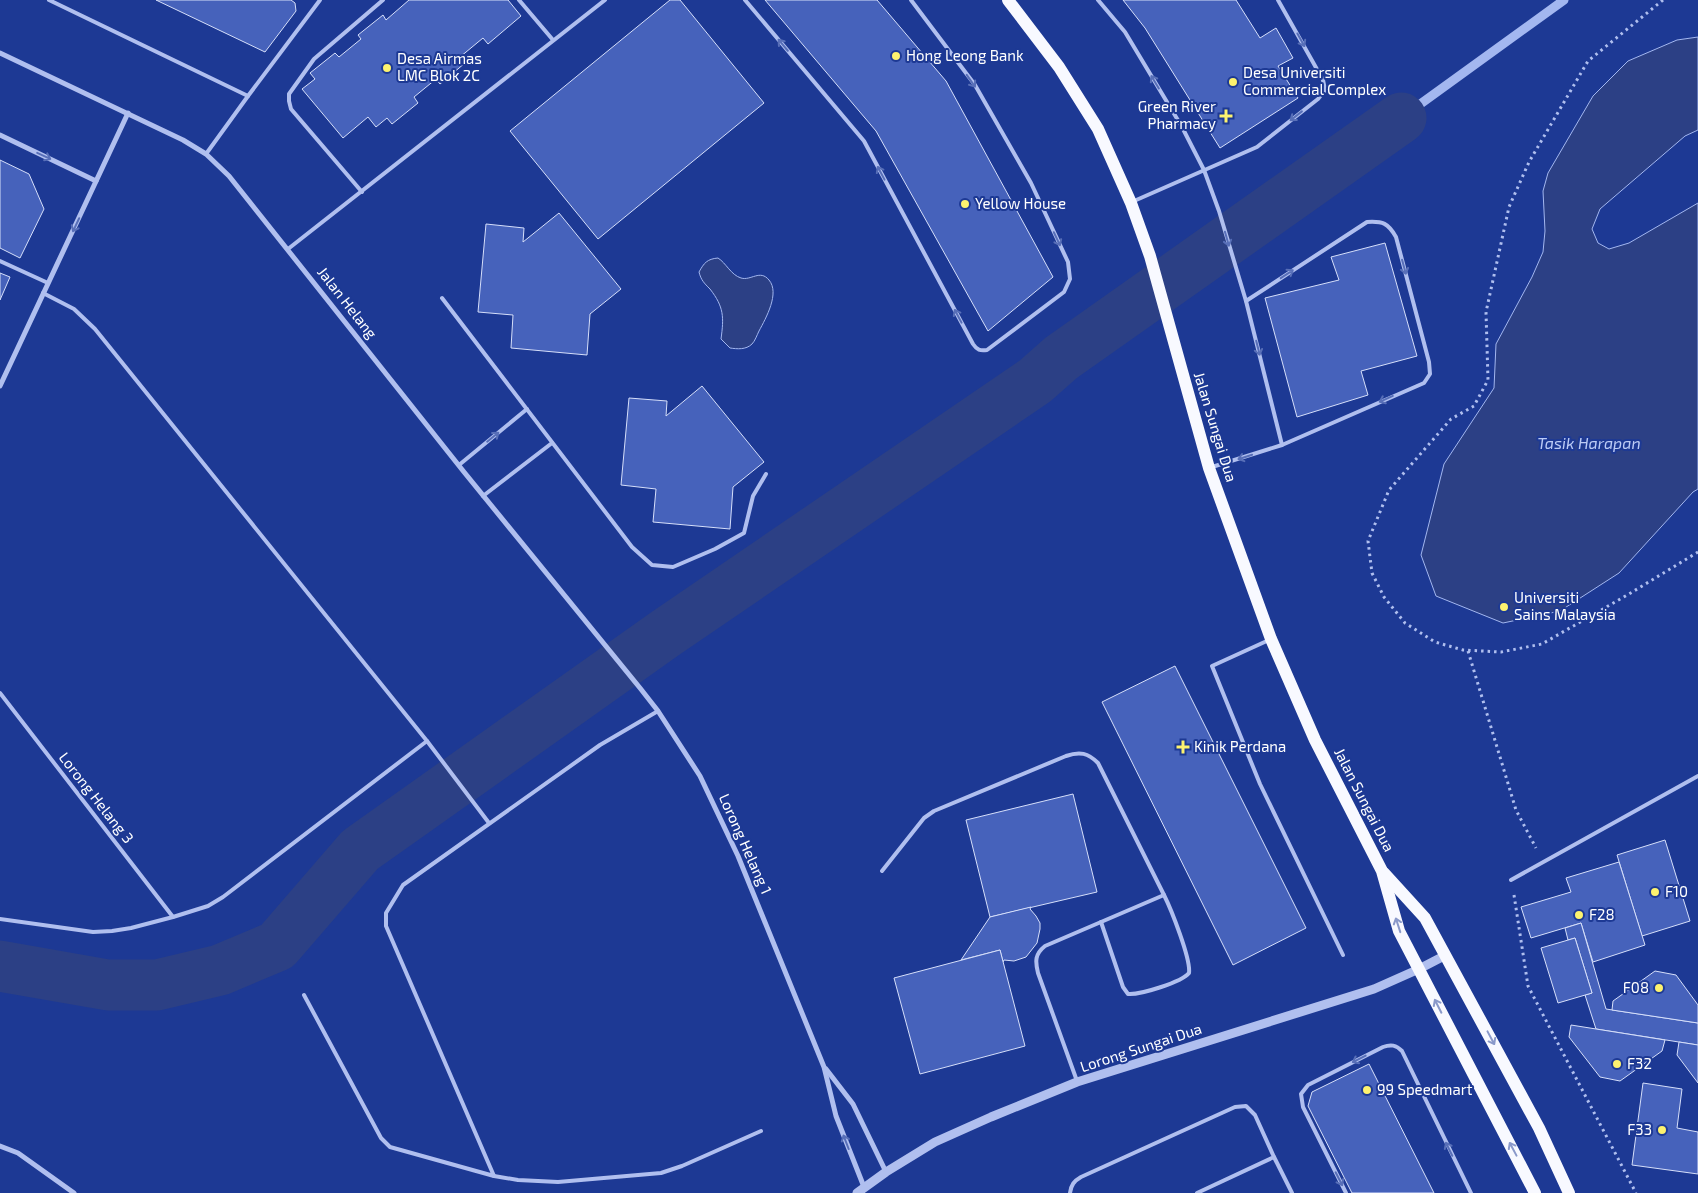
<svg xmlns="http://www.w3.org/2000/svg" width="1698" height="1193" viewBox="0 0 1698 1193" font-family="'Exo 2',sans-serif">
<rect width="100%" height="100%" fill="#1d3994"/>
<!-- water -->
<g fill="#2c4085" stroke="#a3b7f0">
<path d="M 1698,37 L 1698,130 L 1685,136 L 1600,209 L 1592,229 L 1598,243 L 1609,249 L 1629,243 L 1698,203 L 1698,489 L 1693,492 L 1619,573 L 1560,611 L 1503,623 L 1436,596 L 1421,555 L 1444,464 L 1494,388 L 1496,344 L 1532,277 L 1543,252 L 1545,231 L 1543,191 L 1548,173 L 1593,96 L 1628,61 L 1677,40 Z"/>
<path d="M 718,258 C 726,263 731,275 741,278 C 751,281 760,269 769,280 C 780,293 766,318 759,331 C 757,335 755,341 752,344 C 746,350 737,349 730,348 L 721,339 C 724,317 724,307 710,289 C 704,283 701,280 699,272 C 704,263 707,259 718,258 Z"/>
</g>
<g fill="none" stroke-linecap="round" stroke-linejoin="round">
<!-- stream -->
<path stroke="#a3b7f0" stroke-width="9" d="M 1401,118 L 1564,0"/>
<!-- river -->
<path stroke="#2c4085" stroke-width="51" d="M 0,966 L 108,985 L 157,985 L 220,970 L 277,946 L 360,850 L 666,633 L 1035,381 L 1061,358 L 1401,118"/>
</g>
<!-- building -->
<g fill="#4662bb" stroke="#d6dffa">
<path d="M 156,0 L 291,0 L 295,3 L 296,11 L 265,52 Z"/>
<path d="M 409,0 L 508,0 L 521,16 L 488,44 L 483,38 L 460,57 L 465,63 L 440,84 L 436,79 L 414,97 L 418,103 L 392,124 L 387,118 L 376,127 L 368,117 L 343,138 L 302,89 L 315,79 L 310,73 L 335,53 L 339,57 L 361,39 L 358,35 L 383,15 L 386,20 Z"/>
<path d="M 670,0 L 680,0 L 764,103 L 598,239 L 510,131 Z"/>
<path d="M 765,0 L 877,0 L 946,81 L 1053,277 L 988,331 L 876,131 Z"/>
<path d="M 1123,0 L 1236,0 L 1260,38 L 1276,28 L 1293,58 L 1278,66 L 1298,98 L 1220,148 L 1145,28 Z"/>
<path d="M 0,160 L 29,174 L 44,209 L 20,258 L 0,248 Z"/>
<path d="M 559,213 L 621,289 L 590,314 L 587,355 L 511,348 L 513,315 L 478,312 L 486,224 L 524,228 L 523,242 Z"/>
<path d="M 1385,243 L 1417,356 L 1361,371 L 1368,395 L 1297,417 L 1265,298 L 1339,280 L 1331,257 Z"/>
<path d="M 0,273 L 10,277 L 0,300 Z"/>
<path d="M 702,386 L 764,462 L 733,487 L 730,529 L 653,522 L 656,489 L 621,485 L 629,398 L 667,401 L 666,416 Z"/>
<path d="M 1175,666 L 1306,928 L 1233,965 L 1102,702 Z"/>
<path d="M 1073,794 L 1097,892 L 990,917 L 966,820 Z"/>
<path d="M 1665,840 L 1690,921 L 1642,936 L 1617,855 Z"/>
<path d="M 1619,862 L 1645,945 L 1593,962 L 1581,923 L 1531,938 L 1521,907 L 1571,892 L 1566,878 Z"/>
<path d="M 1031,907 L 1030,909 L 1036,916 L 1040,923 L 1040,929 L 1037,943 L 1026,957 L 1014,961 L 1004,960 L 1003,962 L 1000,950 L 961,960 L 990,917 Z"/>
<path d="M 1581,923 L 1606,1009 L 1698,1023 L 1698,1045 L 1596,1029 L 1585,995 L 1592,993 L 1575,938 L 1568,940 L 1565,928 Z"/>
<path d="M 1575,938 L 1592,993 L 1558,1003 L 1541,948 Z"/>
<path d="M 1000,950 L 1025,1046 L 920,1074 L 894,978 Z"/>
<path d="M 1655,971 L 1676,975 L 1698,1005 L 1698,1023 L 1612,1010 L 1613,1001 Z"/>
<path d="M 1571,1025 L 1665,1040 L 1662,1051 L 1620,1081 L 1600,1077 L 1569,1037 Z"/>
<path d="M 1679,1042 L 1698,1045 L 1698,1083 L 1677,1055 Z"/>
<path d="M 1369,1064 L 1434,1193 L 1352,1193 L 1308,1106 L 1312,1092 Z"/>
<path d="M 1643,1083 L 1682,1089 L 1677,1128 L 1698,1132 L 1698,1174 L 1632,1165 Z"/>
</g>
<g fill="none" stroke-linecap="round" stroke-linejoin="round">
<!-- path -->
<g stroke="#b0bfef" stroke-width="3" stroke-dasharray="2.5 4" stroke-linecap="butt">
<path d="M 1663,0 L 1588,61 L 1529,162 L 1509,207 L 1486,312 L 1488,380 L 1474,406 L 1451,419 L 1389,490 L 1368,541 L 1372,573 L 1384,597 L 1405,623 L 1435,642 L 1463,650 L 1501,652 L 1542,644 L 1629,594 L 1698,552"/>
<path d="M 1468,651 L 1516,810 L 1536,848"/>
<path d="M 1514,895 L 1528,986 L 1636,1193"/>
</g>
<!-- service -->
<g stroke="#b0bfef" stroke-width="4">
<path d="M 49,0 L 248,96 L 206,154"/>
<path d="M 519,0 L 553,40"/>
<path d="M 745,0 L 864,141 L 973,344 C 977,350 980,351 987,350 L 1064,292 L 1070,279 L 1068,262 L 1031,183 L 975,85 L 911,0"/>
<path d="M 1098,0 L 1125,32 L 1182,127 L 1204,170 L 1219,211 L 1246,301 L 1282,445"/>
<path d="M 248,96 L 320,0"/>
<path d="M 362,192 L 291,109 L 289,101 L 289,94 L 314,59 L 383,0"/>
<path d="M 1134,201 L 1257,147 L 1318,99 L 1325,90 L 1323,80 L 1278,0"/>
<path d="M 288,249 L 605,0"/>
<path d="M 0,261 L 48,283"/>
<path d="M 43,293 L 74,309 L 95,329 L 427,741 L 489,823"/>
<path d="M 442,298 L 632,547 L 652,565 L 673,567 L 715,549 L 744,533 L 753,496 L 766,474"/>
<path d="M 459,465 L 527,409"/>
<path d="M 1212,467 L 1282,445 L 1424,383 L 1430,374 L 1429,362 L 1396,237 C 1388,223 1383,221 1367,222 L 1246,301"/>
<path d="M 483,496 L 552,443"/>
<path d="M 1269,640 L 1212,666 L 1260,784 L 1343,955"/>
<path d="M 0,693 L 173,917"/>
<path d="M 882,871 L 924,818 L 934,811 L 1066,756 C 1080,751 1088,753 1098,763 L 1164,895 C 1171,909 1191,959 1189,973 C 1182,982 1140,995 1128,994 L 1123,987 L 1101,922"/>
<path d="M 1511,880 L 1698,776"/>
<path d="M 0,919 L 93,932 L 112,931 L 131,928 L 173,917 L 208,906 L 223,897 L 427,741"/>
<path d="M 304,995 L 381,1138 L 390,1147 L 494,1176 L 386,926 L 386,913 L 403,885 L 600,745 L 658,711"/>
<path d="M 1077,1081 L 1038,973 C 1035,961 1035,954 1045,946 L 1164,895"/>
<path d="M 1274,1157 L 1292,1193"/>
<path d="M 494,1176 L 518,1180 L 558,1182 L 661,1173 L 682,1166 L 761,1131"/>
<path d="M 1070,1193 C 1071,1185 1074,1181 1081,1177 L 1235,1107 L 1246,1106 L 1255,1115 L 1274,1157 L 1197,1193"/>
<path d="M 1346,1193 L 1303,1107 L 1301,1094 L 1308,1085 L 1383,1047 C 1391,1044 1396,1045 1402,1051 L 1471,1193"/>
</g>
<!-- minor -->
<g stroke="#b0bfef" stroke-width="5">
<path d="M 0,53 L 183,140 L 206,154 L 229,176 L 464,472 L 640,688 L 658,711 L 700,776 L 738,856 L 824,1067 L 836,1116 L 864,1187"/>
<path d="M 0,135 L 96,181"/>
<path d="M 0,386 L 128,113"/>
<path d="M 826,1069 L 853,1104 L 886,1172"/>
<path d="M 0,1146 L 18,1153 L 74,1193"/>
</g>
<!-- tertiary -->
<path stroke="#b0bfef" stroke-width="9" d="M 857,1193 L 886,1172 L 935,1142 L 991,1117 L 1077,1082 L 1374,989 L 1419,969 L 1446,955"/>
<!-- primary -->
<g stroke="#f8f9ff" stroke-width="12">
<path d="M 1008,0 L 1059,67 L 1098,129 L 1131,203 L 1150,256 L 1209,468 L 1271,639 L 1315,740 L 1382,871 L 1399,931 L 1535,1193"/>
<path d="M 1384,873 L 1425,918 L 1539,1128 L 1569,1193"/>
</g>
</g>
<!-- one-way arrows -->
<defs><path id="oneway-shaft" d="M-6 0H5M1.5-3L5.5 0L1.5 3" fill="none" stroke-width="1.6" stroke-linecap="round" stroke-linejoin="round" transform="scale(1.25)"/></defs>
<g stroke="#586fb8">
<use href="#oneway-shaft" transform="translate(1301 40) rotate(61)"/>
<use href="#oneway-shaft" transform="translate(783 45) rotate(-130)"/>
<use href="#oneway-shaft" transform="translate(971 81) rotate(55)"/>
<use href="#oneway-shaft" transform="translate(1155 82) rotate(-121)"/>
<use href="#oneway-shaft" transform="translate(1296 116) rotate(142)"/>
<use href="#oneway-shaft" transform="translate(44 156) rotate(25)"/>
<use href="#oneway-shaft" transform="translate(881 173) rotate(-118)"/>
<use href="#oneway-shaft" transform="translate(76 225) rotate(115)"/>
<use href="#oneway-shaft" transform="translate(1057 239) rotate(65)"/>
<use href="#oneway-shaft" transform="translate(1227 239) rotate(74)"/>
<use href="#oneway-shaft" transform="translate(1404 267) rotate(75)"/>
<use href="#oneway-shaft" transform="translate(1287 274) rotate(-33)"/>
<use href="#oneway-shaft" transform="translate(958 316) rotate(-118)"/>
<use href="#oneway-shaft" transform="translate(1258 348) rotate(76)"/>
<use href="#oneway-shaft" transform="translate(1386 399) rotate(156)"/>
<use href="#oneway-shaft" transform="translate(493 437) rotate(-39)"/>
<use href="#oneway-shaft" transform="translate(1245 457) rotate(162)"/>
<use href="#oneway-shaft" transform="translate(1359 1059) rotate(153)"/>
<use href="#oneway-shaft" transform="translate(846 1142) rotate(-111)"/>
<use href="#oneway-shaft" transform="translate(1449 1149) rotate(-116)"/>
<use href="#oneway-shaft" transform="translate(1339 1179) rotate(63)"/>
</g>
<g stroke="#8a99ca">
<use href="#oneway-shaft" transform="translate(1398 925) rotate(-108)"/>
<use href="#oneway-shaft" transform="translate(1438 1006) rotate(-117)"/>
<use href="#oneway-shaft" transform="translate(1491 1038) rotate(62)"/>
<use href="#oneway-shaft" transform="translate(1513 1149) rotate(-118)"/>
</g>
<!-- markers -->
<g fill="#fdf26f" stroke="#1d3994" stroke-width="2">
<circle cx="896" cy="56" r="5"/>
<circle cx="387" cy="68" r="5"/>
<circle cx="1233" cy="82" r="5"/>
<path d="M1223.5 108.5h5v5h5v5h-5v5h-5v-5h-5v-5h5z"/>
<circle cx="965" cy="204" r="5"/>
<circle cx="1504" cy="607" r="5"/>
<path d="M1180.5 739.5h5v5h5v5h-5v5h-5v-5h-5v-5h5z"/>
<circle cx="1655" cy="892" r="5"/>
<circle cx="1579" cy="915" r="5"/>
<circle cx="1659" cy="988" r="5"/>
<circle cx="1617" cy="1064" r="5"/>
<circle cx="1367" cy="1090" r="5"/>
<circle cx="1662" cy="1130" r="5"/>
</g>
<g text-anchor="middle" stroke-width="4" stroke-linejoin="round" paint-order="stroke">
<!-- poi labels -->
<g font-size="15" fill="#fff" stroke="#1d3994" text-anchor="start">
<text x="906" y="61">Hong Leong Bank</text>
<text x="397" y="64">Desa Airmas<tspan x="397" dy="17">LMC Blok 2C</tspan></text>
<text x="1243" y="78">Desa Universiti<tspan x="1243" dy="17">Commercial Complex</tspan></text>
<text x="1216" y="112" text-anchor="end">Green River<tspan x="1216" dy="17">Pharmacy</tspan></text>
<text x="975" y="209">Yellow House</text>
<text x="1514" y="603">Universiti<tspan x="1514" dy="17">Sains Malaysia</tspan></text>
<text x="1194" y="752">Kinik Perdana</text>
<text x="1665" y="897">F10</text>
<text x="1589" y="920">F28</text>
<text x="1649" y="993" text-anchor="end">F08</text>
<text x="1627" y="1069">F32</text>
<text x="1377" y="1095">99 Speedmart</text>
<text x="1652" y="1135" text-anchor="end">F33</text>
</g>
<!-- street labels -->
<g font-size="15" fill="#fff" stroke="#1d3994">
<text transform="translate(347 303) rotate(52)" y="5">Jalan Helang</text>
<text transform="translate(1215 427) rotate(73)" y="5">Jalan Sungai Dua</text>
<text transform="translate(96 798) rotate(52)" y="5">Lorong Helang 3</text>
<text transform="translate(1364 800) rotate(63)" y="5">Jalan Sungai Dua</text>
<text transform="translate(745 844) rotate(66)" y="5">Lorong Helang 1</text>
<text transform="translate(1141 1048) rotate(-18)" y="5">Lorong Sungai Dua</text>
</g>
<!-- water labels -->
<g font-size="16" font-style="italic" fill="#bccbf5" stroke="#1d3994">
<text x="1589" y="449">Tasik Harapan</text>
</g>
</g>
</svg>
